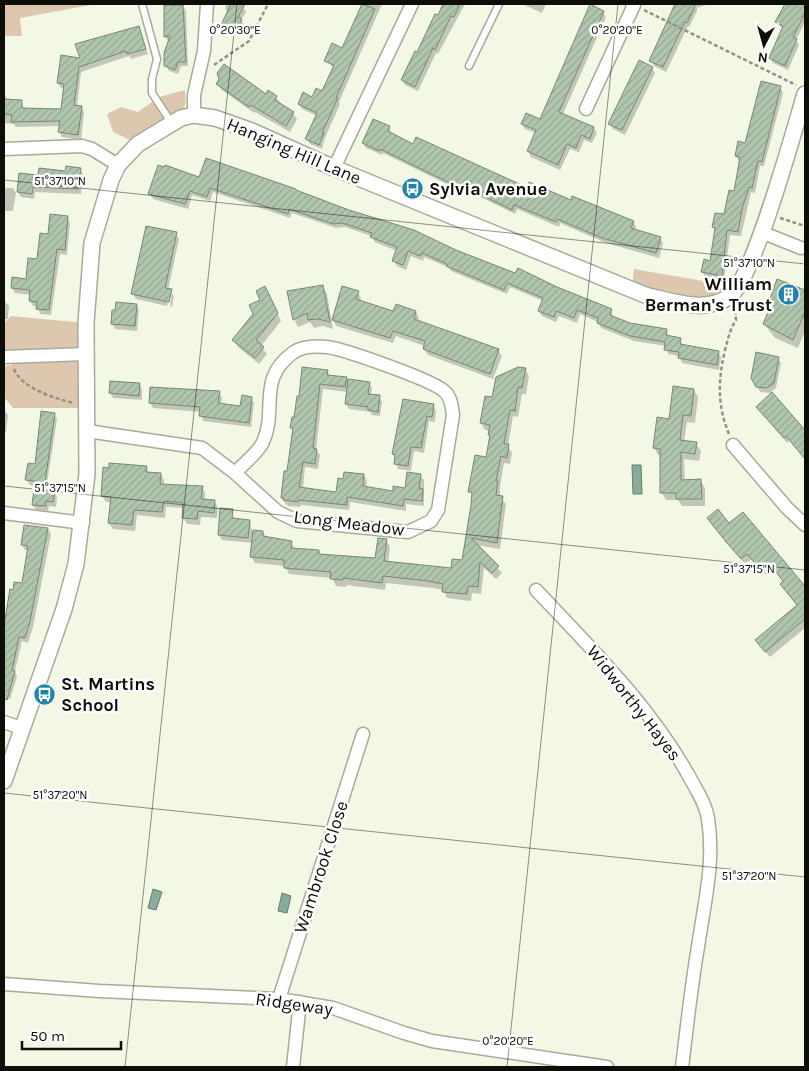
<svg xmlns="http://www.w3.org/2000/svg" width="809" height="1071" viewBox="0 0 809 1071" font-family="Karla,sans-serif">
<defs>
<pattern id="building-hatch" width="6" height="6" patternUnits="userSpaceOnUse" patternTransform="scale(1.25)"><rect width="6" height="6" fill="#afc6ac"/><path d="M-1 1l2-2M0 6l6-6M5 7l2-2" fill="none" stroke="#95a992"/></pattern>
</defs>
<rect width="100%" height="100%" fill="#f3f8e5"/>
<!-- green -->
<g fill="#ddc8af">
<path d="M 4,4 L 97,4 L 20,18 L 22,36 L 4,36 Z"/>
<path d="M 185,90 L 186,101 L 181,118 L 138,144 L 113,132 L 107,114 L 121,107 L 138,112 L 159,97 Z"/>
<path d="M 634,269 L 732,286 L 710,305 L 632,290 Z"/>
<path d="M 11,316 L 86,323 L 86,408 L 13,408 L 4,397 L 4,366 L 12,365 L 10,357 L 4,355 L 4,323 Z"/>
</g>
<!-- water -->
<g fill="#89ab9b" stroke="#647c6f">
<path d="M 632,465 L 641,465 L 642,494 L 633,494 Z"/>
<path d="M 153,889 L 162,892 L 156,910 L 148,908 Z"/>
<path d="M 282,893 L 291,896 L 287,913 L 278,911 Z"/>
</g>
<!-- shadow -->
<g fill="#0003">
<path d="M 227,4 L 243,6 L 246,12 L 241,20 L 244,25 L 240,33 L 236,32 L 235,35 L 225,30 L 222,25 L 228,13 L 225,8 Z"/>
<path d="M 364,4 L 382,4 L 339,102 L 340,104 L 325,138 L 322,149 L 310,144 L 307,139 L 317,116 L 302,109 L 299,104 L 323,93 L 334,68 L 326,61 L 343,49 Z"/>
<path d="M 444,4 L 465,4 L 438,54 L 436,53 L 418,91 L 405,85 L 402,80 Z"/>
<path d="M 522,4 L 546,4 L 542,13 Z"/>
<path d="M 677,4 L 690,4 L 697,8 L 697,11 L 689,27 L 688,26 L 666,72 L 654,66 L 651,61 Z"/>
<path d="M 695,4 L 708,4 L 697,8 Z"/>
<path d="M 786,4 L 805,4 L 805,22 L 796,40 L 799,45 L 788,70 L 773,63 L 770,58 L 783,29 L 777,22 Z"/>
<path d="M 183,6 L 186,11 L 188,66 L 181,66 L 178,74 L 169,71 L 166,65 L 168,41 L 165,36 Z"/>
<path d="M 603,12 L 606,17 L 563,114 L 594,128 L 597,133 L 592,143 L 584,140 L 579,152 L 570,149 L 560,170 L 531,157 L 528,151 L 536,133 L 525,129 L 522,124 L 541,120 Z"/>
<path d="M 138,27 L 148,54 L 131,59 L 129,56 L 81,72 L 77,107 L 81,107 L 84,112 L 81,140 L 62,137 L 59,132 L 60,126 L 16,127 L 14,124 L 4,123 L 4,94 L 8,101 L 21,101 L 24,109 L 62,110 L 65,89 L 61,88 L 58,83 L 82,59 Z"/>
<path d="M 652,68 L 655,73 L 625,135 L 613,129 L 610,124 Z"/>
<path d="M 218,84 L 276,97 L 280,103 L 293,113 L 297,119 L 290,132 L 255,112 L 254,113 L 222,90 Z"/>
<path d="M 780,87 L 783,93 L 764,166 L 760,166 L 755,193 L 751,192 L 741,236 L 730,235 L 724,281 L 705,277 L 702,271 L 711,262 L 716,232 L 713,227 L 725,216 L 735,192 L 739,161 L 736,156 L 746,144 Z"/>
<path d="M 389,127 L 391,134 L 413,145 L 527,189 L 633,222 L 636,227 L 635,231 L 660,238 L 663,243 L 659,258 L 606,243 L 560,223 L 559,227 L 517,209 L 515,214 L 470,192 L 469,195 L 383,153 L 382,155 L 366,148 L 363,143 Z"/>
<path d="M 80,169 L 83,174 L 81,194 L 35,192 L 34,199 L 21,197 L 18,192 L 39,176 Z"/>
<path d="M 200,178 L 297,192 L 556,288 L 611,310 L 613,317 L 630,324 L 667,331 L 669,337 L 680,339 L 683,346 L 718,352 L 721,357 L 719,370 L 682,363 L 679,356 L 668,354 L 666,346 L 634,341 L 601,328 L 598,322 L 580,314 L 577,323 L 559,316 L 556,322 L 542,316 L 539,311 L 543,301 L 510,287 L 507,294 L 451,271 L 448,267 L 424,257 L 423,261 L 411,256 L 406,270 L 397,266 L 394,261 L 397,251 L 375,242 L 371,236 L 345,227 L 336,228 L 292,213 L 290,218 L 213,192 L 210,201 L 192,195 L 188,209 L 153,199 L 150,193 Z"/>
<path d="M 4,188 L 13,188 L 16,193 L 13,211 L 4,211 Z"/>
<path d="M 67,217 L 70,223 L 67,255 L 60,254 L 51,315 L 40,314 L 37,306 L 33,306 L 30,301 L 31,295 L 15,293 L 12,288 L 27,280 L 49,235 Z"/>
<path d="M 176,234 L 179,239 L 168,290 L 171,291 L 174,296 L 172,307 L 170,306 L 172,293 L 170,293 L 167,306 L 136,299 L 133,294 Z"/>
<path d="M 778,281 L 805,291 L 805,331 L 798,348 L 775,338 L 764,324 L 773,303 L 771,299 Z"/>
<path d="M 322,286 L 327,294 L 333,329 L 323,326 L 314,328 L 310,322 L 298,327 L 294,319 Z"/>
<path d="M 358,292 L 361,298 L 360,302 L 394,313 L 416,312 L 419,318 L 418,321 L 498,350 L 502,356 L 493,379 L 428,355 L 424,349 L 425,346 L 396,336 L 393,343 L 336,326 L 333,320 Z"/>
<path d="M 269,294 L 281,321 L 261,346 L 267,354 L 259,364 L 238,347 L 234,340 L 255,314 L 262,301 Z"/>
<path d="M 4,301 L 9,306 L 8,319 L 4,319 Z"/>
<path d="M 136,305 L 139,310 L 137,331 L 115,329 L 112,324 Z"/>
<path d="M 778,358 L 781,363 L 776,388 L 770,393 L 760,392 L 752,378 Z"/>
<path d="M 525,369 L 529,376 L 526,394 L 522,394 L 518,417 L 513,416 L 508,446 L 512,453 L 510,464 L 504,463 L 500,486 L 500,497 L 506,504 L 500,549 L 476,545 L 502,573 L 496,579 L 484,568 L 481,594 L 472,593 L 471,601 L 447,598 L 444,590 L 433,588 L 386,583 L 385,590 L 346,585 L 346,587 L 336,586 L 332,578 L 289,574 L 285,566 L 255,563 L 251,557 L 253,543 L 222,540 L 219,535 L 232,510 L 234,520 L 250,521 L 252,531 L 263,532 L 266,538 L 291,542 L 295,550 L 319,551 L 321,556 L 376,560 L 386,540 L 390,547 L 388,563 L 452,569 L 463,562 L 473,496 L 470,491 L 487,459 L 490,431 L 485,430 L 481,423 L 493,399 Z"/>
<path d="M 327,371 L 330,376 L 346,378 L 349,383 L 369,383 L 372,388 L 371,395 L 379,396 L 382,402 L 380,416 L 372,415 L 370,412 L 349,409 L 346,404 L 347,392 L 323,389 L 316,450 L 320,455 L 318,469 L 305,467 L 303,489 L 337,493 L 345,480 L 364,475 L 367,481 L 366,488 L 394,492 L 406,489 L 420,475 L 424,480 L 424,506 L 406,504 L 406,511 L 350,502 L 349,510 L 301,505 L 300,507 L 288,506 L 285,503 L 282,498 L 288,473 L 294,431 L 292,428 L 300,397 Z"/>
<path d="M 111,382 L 139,384 L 142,389 L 142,400 L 113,398 L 110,393 Z"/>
<path d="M 694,390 L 698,397 L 695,423 L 687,422 L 684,442 L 696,444 L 701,451 L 699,461 L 684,459 L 685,481 L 701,481 L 705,488 L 705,506 L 682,506 L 678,500 L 666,500 L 662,493 L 661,455 L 658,455 L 654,447 L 670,420 Z"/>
<path d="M 219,393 L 222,398 L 221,405 L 241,407 L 251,398 L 254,403 L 251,427 L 203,421 L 201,412 L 153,408 L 150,402 Z"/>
<path d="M 433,406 L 436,411 L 435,422 L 429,421 L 424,453 L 414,451 L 411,471 L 398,469 L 394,454 Z"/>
<path d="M 757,407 L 803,429 L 805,427 L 805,459 L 790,440 L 787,443 Z"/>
<path d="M 4,410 L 8,415 L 6,432 L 4,432 Z"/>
<path d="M 54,414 L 57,419 L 46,490 L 54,492 L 57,497 L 56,507 L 49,506 L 48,511 L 36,510 L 33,505 L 35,486 L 30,485 L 27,480 L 36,465 Z"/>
<path d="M 146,467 L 149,473 L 161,474 L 164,480 L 164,485 L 202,487 L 205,493 L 205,501 L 215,502 L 218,508 L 217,518 L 201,517 L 200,525 L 187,524 L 183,518 L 184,508 L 166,507 L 165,518 L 137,515 L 135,531 L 113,529 L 109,523 L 111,502 L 106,502 L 102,496 Z"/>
<path d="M 743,514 L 805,588 L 805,628 L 770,657 L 760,646 L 798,606 L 785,590 L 781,584 L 784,582 L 773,568 L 765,575 L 752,559 L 745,564 L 712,524 L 729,525 Z"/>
<path d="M 48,529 L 51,534 L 33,627 L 28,643 L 22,641 L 15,671 L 17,677 L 10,699 L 4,698 L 4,625 L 14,591 L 23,584 L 29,551 L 25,550 L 22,545 Z"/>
</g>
<!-- building -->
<g fill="url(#building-hatch)" stroke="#7a8678">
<path d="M 231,4 L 245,4 L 238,17 L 242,19 L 237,29 L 233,27 L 232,30 L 221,25 Z"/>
<path d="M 362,4 L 375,9 L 336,98 L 338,98 L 322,133 L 324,133 L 319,145 L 305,139 L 317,113 L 298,104 L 303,92 L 312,97 L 316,88 L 322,91 L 334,65 L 324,61 L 332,43 L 342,48 Z"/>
<path d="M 443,4 L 460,4 L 454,17 L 451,16 L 435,50 L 433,48 L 415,87 L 401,80 L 415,51 L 417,52 L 435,14 L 438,15 Z"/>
<path d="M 590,4 L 604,11 L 559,112 L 594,127 L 590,139 L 581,135 L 576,148 L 567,144 L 558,165 L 527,151 L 536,130 L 521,124 L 526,113 L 540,119 Z"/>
<path d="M 675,4 L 696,4 L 687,23 L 685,22 L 663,67 L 649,61 Z"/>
<path d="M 785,4 L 805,4 L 805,13 L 793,37 L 797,39 L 785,66 L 769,58 L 783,26 L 775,22 Z"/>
<path d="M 164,5 L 183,5 L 186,62 L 178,62 L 175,70 L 164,66 L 164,53 L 170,36 L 164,37 Z"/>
<path d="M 139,26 L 146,49 L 127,54 L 126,51 L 79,67 L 74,105 L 82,106 L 78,135 L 58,132 L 60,121 L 11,122 L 12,115 L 4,114 L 4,99 L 22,100 L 22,108 L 61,109 L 64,84 L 57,83 L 61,55 L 80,58 L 75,44 Z"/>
<path d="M 639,60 L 653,67 L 622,130 L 608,124 Z"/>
<path d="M 224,64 L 266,94 L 268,90 L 277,96 L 275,100 L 294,112 L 286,126 L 251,105 L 249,107 L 216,84 L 219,79 L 217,73 Z"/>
<path d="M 761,81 L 781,86 L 762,162 L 758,161 L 752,188 L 749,187 L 742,209 L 738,232 L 727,230 L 722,276 L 701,272 L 704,259 L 710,261 L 715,228 L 712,227 L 715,213 L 724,214 L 729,190 L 734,191 L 740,157 L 735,156 L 738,141 L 745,143 Z"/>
<path d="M 373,119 L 390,126 L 388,131 L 413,144 L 416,137 L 526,187 L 529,182 L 571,200 L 572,196 L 634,221 L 631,228 L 661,237 L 656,253 L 602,238 L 557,219 L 556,222 L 514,205 L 512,210 L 467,188 L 466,191 L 380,149 L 379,151 L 362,143 Z"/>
<path d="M 206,158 L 296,189 L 296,190 L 349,210 L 414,230 L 456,250 L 515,273 L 518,268 L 557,287 L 612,309 L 610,315 L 630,323 L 667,329 L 666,335 L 681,338 L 680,344 L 719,351 L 717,365 L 678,358 L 679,352 L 664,350 L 665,342 L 630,336 L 597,323 L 598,318 L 577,310 L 574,318 L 556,311 L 554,317 L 538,311 L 543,298 L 507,283 L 504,290 L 446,266 L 447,264 L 422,253 L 420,256 L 408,251 L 403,265 L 392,261 L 397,247 L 370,237 L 372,233 L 342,223 L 333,224 L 289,209 L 288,214 L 210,188 L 207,197 L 190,191 L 185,204 L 148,194 L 158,165 L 164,167 L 165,165 L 199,177 Z"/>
<path d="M 66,166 L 81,168 L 78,189 L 33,187 L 32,194 L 17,192 L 19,173 L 38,175 L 39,168 L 65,171 Z"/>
<path d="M 50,214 L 68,216 L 65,250 L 57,249 L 49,310 L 36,309 L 37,302 L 29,301 L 30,290 L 11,288 L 12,277 L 26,279 L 28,258 L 37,259 L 40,233 L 48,234 Z"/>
<path d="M 146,226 L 177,232 L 165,288 L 172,289 L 169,302 L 131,294 Z"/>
<path d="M 777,279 L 805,290 L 805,312 L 793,340 L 763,324 L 773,300 L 770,299 Z"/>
<path d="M 323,285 L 330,322 L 318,319 L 308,320 L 307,313 L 293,320 L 287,291 Z"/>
<path d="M 265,286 L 278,313 L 256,340 L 264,347 L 255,358 L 232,340 L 253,314 L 249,305 L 260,300 L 256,291 Z"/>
<path d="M 342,286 L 359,291 L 356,299 L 393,311 L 396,304 L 416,311 L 414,319 L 499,349 L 490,374 L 423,349 L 425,341 L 393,331 L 390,338 L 332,320 Z"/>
<path d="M 116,302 L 137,304 L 135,326 L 111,324 L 112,310 L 115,310 Z"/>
<path d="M 756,352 L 779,357 L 774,383 L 767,388 L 756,387 L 751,378 Z"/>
<path d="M 302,367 L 328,370 L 327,375 L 347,377 L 345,387 L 320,384 L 313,448 L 317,449 L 315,464 L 303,462 L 299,487 L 336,492 L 338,478 L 343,479 L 344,472 L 364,474 L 363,486 L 393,491 L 393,486 L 405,488 L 407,472 L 421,474 L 419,488 L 423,489 L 422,501 L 404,499 L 403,506 L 347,497 L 347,505 L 298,500 L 298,502 L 283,500 L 284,498 L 281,498 L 284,471 L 287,471 L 293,428 L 290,428 L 292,417 L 294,417 L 297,396 L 299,396 Z"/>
<path d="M 518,367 L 526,368 L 522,388 L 518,387 L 515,411 L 510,410 L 504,444 L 509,444 L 507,458 L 501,456 L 496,481 L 498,481 L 496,495 L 503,496 L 497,543 L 471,538 L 499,566 L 492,573 L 480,562 L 478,587 L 468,586 L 467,594 L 442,592 L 443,584 L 428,581 L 383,576 L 382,583 L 343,578 L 343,580 L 330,579 L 331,572 L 284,568 L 284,560 L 250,557 L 253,530 L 263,531 L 263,536 L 292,541 L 291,548 L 319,550 L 319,554 L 375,558 L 378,538 L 387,539 L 384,561 L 451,568 L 452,559 L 462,560 L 471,505 L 472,492 L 468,492 L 475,455 L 486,457 L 490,435 L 488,435 L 490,425 L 480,423 L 485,396 L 492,397 L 496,377 Z"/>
<path d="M 348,379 L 370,382 L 368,394 L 380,395 L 378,412 L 368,410 L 368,407 L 345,404 Z"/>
<path d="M 110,381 L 140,383 L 139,396 L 109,393 Z"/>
<path d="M 673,386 L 694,389 L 691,416 L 683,415 L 680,440 L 697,442 L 695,454 L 681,452 L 681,480 L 701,479 L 702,499 L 676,499 L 676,493 L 660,493 L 660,449 L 653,448 L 657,417 L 669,419 Z"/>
<path d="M 150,387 L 220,391 L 218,403 L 240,406 L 242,395 L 252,397 L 249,423 L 199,416 L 200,407 L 149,403 Z"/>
<path d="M 772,392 L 805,430 L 805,459 L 786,436 L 784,438 L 756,407 Z"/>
<path d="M 403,399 L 434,404 L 432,417 L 427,416 L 421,448 L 411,447 L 408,466 L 394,464 L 395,455 L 392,454 Z"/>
<path d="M 41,411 L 55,413 L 44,489 L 55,490 L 53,502 L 46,501 L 46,506 L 32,505 L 35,481 L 25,480 L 28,463 L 35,464 Z"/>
<path d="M 109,463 L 147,466 L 146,472 L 161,473 L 160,484 L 203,486 L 201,499 L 215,500 L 214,513 L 198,511 L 197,519 L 182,518 L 183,503 L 164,501 L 162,512 L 134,510 L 132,525 L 108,523 L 111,497 L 101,496 L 103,467 L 109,468 Z"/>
<path d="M 220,508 L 233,509 L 232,518 L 250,520 L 248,538 L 218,535 Z"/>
<path d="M 718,509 L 729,523 L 743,512 L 805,586 L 805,619 L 765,652 L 755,640 L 797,605 L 780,584 L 783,581 L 769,563 L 761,570 L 747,554 L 741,559 L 726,542 L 707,518 Z"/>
<path d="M 24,525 L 48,528 L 30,621 L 25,638 L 19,637 L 12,670 L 15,671 L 7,700 L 4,699 L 4,625 L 10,589 L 13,590 L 14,582 L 22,583 L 28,546 L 21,545 Z"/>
</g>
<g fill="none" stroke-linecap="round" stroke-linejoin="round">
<defs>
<g id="service">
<path d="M 142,4 L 157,59 L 152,79 L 152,93 L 171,122"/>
<path d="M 469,66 L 499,4"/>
</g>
<g id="minor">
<path d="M 586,109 L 634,5 L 632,4"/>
<path d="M 194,115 L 194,95 L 204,51 L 207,4"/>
<path d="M 4,149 L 82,146 L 92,149 L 118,165"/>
<path d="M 334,168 L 412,4"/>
<path d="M 761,232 L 801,248"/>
<path d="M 4,357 L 86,354"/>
<path d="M 87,431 L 202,448 L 235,473 L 278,512 L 297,521 L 408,532 L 431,521 L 438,510 L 453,415 C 452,407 451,396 444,391 C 432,380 344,349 327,347 C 317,346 303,346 294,352 C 256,379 278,409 263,442 C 258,453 243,464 235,473"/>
<path d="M 733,445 L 787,508 L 805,525"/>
<path d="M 4,513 L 83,523"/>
<path d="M 536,590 C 591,648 651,707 690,778 C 697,791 706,804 708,819 C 715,863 704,904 698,947 C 691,987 687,1027 682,1067"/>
<path d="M 4,722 L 21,728"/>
<path d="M 4,984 L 99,991 L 279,999 L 333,1008 L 404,1033 L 432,1041 L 607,1067"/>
<path d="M 279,999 L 363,734"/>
<path d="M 293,1067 L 300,1002"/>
</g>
<path id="tertiary" d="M 4,781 L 64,609 L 76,564 L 87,474 L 86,323 L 92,243 L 111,180 L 118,165 L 138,144 L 181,118 L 194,115 L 215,118 L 252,131 L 334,168 L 645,295 C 671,301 706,314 730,296 C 754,278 794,130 805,94"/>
</defs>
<!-- service casing -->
<use href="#service" stroke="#a7ab9a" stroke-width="9"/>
<!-- minor casing -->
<use href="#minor" stroke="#a7ab9a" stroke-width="15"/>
<!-- tertiary casing -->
<use href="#tertiary" stroke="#a7ab9a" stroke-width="18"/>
<!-- path -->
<g stroke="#909386" stroke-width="2.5" stroke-dasharray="4 2.5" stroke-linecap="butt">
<path d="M 644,10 L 796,85"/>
<path d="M 214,65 L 249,41 L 268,4"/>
<path d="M 780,218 L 805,226"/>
<path d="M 14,369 C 21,388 56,399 74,403"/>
<path d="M 729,434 C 717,405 718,380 725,350 C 728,339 730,329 736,320 L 735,310"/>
</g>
<!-- service -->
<use href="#service" stroke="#fff" stroke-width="6"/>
<!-- minor -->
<use href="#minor" stroke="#fff" stroke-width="12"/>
<!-- tertiary -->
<use href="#tertiary" stroke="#fff" stroke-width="15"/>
</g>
<!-- ticks -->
<path fill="none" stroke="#0d0e08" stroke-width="1" stroke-opacity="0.45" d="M 4,180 L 805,264M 4,486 L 805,570M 4,793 L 805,877M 125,1067 L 237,4M 507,1067 L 618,4"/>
<!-- icons -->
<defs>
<symbol id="bus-disc" viewBox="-11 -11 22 22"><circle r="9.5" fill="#2382ae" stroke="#fff"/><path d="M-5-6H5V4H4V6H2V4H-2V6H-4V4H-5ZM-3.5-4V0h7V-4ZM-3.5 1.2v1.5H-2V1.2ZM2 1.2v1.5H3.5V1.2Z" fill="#fff"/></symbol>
<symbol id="building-disc" viewBox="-11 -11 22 22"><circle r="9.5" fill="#2382ae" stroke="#fff"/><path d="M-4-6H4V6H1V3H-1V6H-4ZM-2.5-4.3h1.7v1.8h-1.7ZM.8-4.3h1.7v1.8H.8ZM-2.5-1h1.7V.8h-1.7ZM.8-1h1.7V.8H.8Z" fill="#fff"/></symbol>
</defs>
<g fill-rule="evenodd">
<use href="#bus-disc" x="400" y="176" width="25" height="25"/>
<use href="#building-disc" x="776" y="282" width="25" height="25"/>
<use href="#bus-disc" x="32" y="682" width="25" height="25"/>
</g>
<g text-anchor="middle" stroke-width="5" stroke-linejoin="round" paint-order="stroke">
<!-- street labels -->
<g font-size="18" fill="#0d0e08" stroke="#fff">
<text transform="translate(294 151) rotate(23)" y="6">Hanging Hill Lane</text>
<text transform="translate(349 523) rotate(7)" y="6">Long Meadow</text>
<text transform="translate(634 703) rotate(52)" y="6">Widworthy Hayes</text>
<text transform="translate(321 867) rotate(-72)" y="6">Wambrook Close</text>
<text transform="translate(294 1004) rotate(8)" y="6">Ridgeway</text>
</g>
<!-- poi labels -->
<g font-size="18" font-weight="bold" fill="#0d0e08" stroke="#fff" text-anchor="start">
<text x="429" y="195">Sylvia Avenue</text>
<text x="772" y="290" text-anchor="end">William<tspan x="772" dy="21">Berman's Trust</tspan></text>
<text x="61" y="690">St. Martins<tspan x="61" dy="21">School</tspan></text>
</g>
</g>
<g font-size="12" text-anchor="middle" fill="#0d0e08" stroke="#fff" stroke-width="5" stroke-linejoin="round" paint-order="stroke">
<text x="235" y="34">0°20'30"E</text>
<text x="617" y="34">0°20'20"E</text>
<text x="60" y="185">51°37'10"N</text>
<text x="749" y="267">51°37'10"N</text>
<text x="60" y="492">51°37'15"N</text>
<text x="749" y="573">51°37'15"N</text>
<text x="60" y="799">51°37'20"N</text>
<text x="749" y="880">51°37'20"N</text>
<text x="508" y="1045">0°20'20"E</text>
</g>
<!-- border -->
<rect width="809" height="1071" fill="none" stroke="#0d0e08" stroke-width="10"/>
<!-- north arrow -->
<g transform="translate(764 45) rotate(186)" stroke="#ffffff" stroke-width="4" paint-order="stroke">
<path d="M0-4L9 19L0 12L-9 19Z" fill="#0d0e08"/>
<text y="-8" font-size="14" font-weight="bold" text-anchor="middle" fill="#0d0e08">N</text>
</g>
<!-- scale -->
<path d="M22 1041v8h99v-8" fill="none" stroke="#0d0e08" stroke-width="2.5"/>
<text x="30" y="1041" font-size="15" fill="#0d0e08" stroke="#ffffff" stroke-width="4" paint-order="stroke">50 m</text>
</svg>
